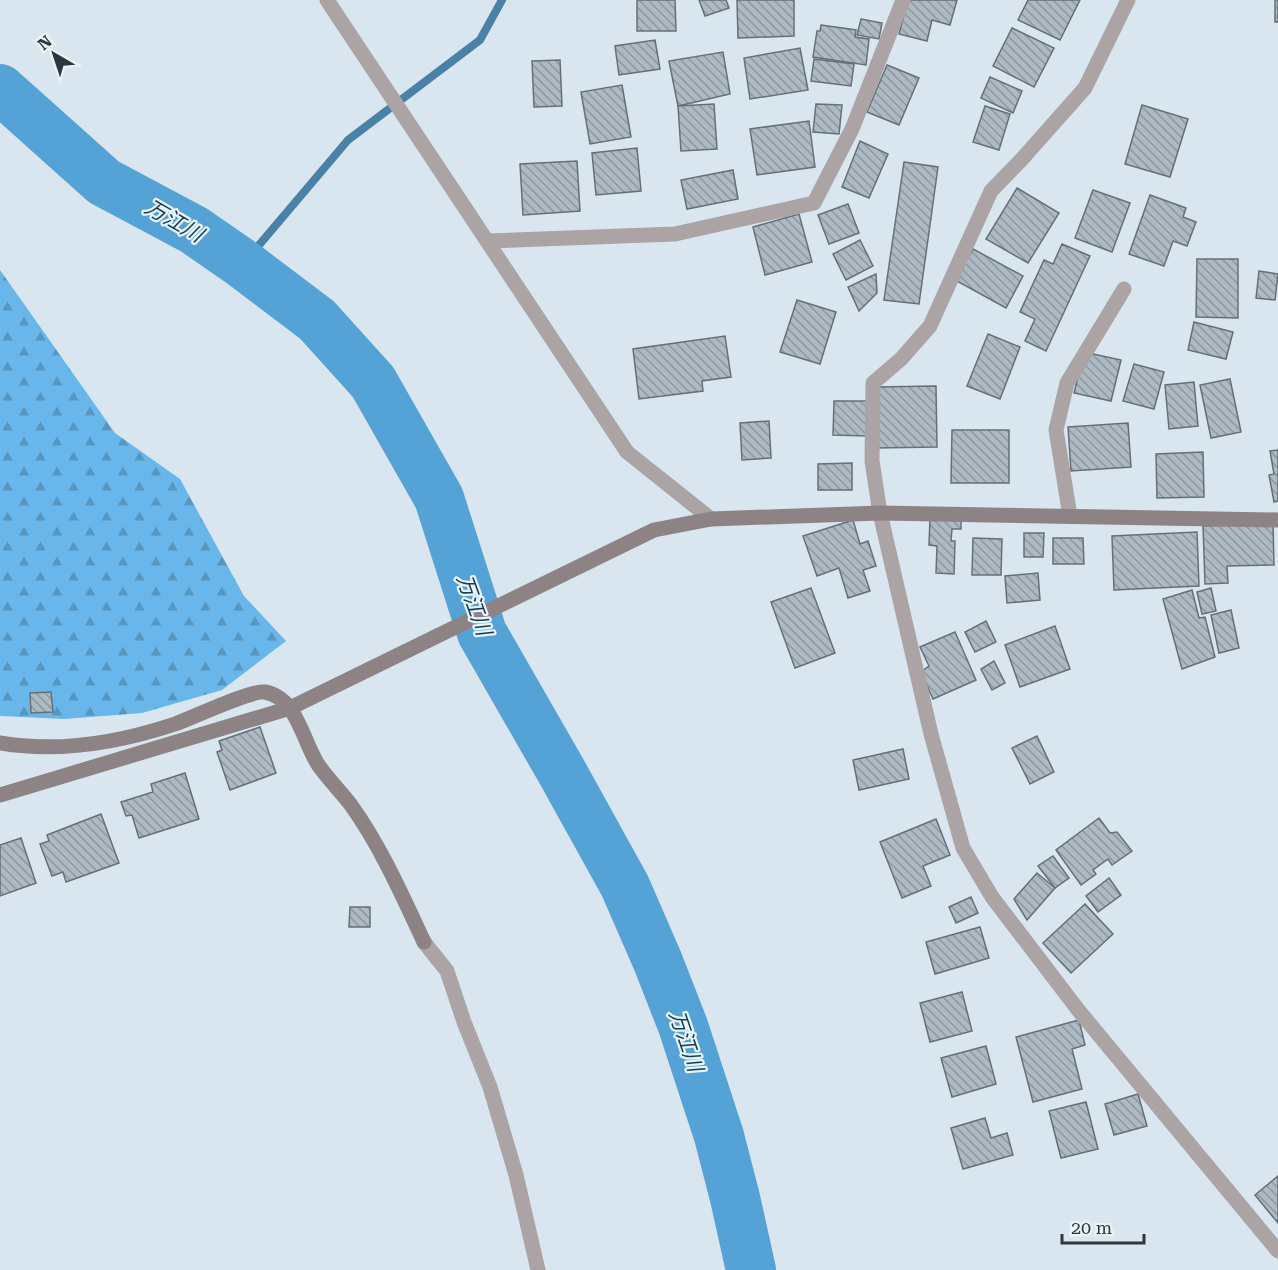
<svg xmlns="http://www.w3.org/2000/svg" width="1278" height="1270" viewBox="0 0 1278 1270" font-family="'Roboto Serif','Noto Sans JP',serif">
<defs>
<pattern id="forest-firs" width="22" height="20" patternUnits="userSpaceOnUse" patternTransform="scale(1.5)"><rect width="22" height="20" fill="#69b7ea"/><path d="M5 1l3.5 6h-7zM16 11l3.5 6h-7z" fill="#5796bf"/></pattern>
<pattern id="building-back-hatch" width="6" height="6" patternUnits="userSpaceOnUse" patternTransform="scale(1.5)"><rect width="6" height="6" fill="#adbac4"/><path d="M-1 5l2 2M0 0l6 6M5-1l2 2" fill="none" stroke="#8d98a0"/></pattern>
</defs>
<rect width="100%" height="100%" fill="#d9e6f0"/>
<!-- forest -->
<path fill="url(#forest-firs)" d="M 0,270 L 115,433 L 180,479 L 244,596 L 286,641 L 222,690 L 142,713 L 64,719 L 0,716 Z"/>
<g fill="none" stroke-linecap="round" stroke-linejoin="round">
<!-- stream -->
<path stroke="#4a82a7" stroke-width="8" d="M 243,264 L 348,140 L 480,40 L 502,0"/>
<!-- river -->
<path stroke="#55a3d6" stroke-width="50" d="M 0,89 L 104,182 L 194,230 L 243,264 L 317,320 L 373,382 L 439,498 L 482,633 L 563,774 L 625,886 L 658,962 L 683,1026 L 719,1136 L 735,1198 L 751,1270"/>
</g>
<!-- building -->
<g fill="url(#building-back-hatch)" stroke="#647078" stroke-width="1.5">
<path d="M 637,0 L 675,0 L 676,31 L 637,31 Z"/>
<path d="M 699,0 L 726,0 L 729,8 L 705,16 Z"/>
<path d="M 737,0 L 794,0 L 794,36 L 738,38 Z"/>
<path d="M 908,0 L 957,0 L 950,25 L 932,20 L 927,41 L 899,34 Z"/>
<path d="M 1028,0 L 1080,0 L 1060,40 L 1018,20 Z"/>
<rect x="1275" y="0" width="3" height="22"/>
<path d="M 861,19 L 882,23 L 879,39 L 857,35 Z"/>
<path d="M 821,25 L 856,30 L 855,37 L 869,39 L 866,65 L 813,57 L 817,31 L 820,31 Z"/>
<path d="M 1012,28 L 1054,48 L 1034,87 L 993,66 Z"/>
<path d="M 655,40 L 660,69 L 619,75 L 615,46 Z"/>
<path d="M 800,48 L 808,90 L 750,99 L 744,58 Z"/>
<path d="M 723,52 L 730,94 L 678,106 L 669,61 Z"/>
<path d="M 814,59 L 854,64 L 851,86 L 811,81 Z"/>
<path d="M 560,60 L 562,106 L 534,107 L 532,61 Z"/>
<path d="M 887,65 L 919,78 L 899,125 L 867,112 Z"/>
<path d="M 990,77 L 1022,91 L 1013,113 L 981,98 Z"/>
<path d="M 622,85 L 631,137 L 590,144 L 581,92 Z"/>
<path d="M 714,104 L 717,149 L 681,151 L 678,106 Z"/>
<path d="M 816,104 L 842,105 L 839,134 L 813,132 Z"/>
<path d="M 1142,105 L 1188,119 L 1170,177 L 1125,164 Z"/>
<path d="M 985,106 L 1010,114 L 999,150 L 973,142 Z"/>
<path d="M 809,121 L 815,167 L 757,175 L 750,129 Z"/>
<path d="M 860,141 L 888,154 L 869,198 L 842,187 Z"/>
<path d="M 637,148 L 641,191 L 596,195 L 592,153 Z"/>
<path d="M 577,161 L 580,211 L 523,215 L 520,164 Z"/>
<path d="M 904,162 L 938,167 L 919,304 L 884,300 Z"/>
<path d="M 733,170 L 738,199 L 687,209 L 681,180 Z"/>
<path d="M 1017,188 L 1059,213 L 1028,263 L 986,239 Z"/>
<path d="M 1093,190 L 1130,203 L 1112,252 L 1075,238 Z"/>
<path d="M 1150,195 L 1186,208 L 1183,217 L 1196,222 L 1187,246 L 1173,241 L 1164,266 L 1129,254 Z"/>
<path d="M 848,204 L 859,233 L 829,244 L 818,215 Z"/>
<path d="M 799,214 L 812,262 L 765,275 L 753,227 Z"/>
<path d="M 860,240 L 873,266 L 846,280 L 833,254 Z"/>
<path d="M 1062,244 L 1090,256 L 1046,351 L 1025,341 L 1035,319 L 1020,312 L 1044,260 L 1053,264 Z"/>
<path d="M 973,249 L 1023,276 L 1006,308 L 955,280 Z"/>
<path d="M 1197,259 L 1238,259 L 1238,318 L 1196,317 Z"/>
<path d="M 1259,271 L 1278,274 L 1275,300 L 1256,298 Z"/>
<path d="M 876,274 L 877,293 L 859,311 L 848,287 Z"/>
<path d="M 797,300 L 836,312 L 820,364 L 780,352 Z"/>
<path d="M 1194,322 L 1233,332 L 1226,359 L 1188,350 Z"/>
<path d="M 988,334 L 1020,347 L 1000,399 L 967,386 Z"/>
<path d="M 725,336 L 731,377 L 702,381 L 703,391 L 639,399 L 633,349 Z"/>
<path d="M 1084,352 L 1121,360 L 1111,401 L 1074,393 Z"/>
<path d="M 1134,364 L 1164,372 L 1154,409 L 1123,401 Z"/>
<path d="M 1230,379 L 1241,432 L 1211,438 L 1200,385 Z"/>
<path d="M 1194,382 L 1198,426 L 1169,429 L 1165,385 Z"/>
<path d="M 936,386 L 937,447 L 876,448 L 875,387 Z"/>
<path d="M 834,401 L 867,401 L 867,436 L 833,435 Z"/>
<path d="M 769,421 L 771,458 L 742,460 L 740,423 Z"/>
<path d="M 1128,423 L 1131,467 L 1071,471 L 1068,427 Z"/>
<path d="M 952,430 L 1009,430 L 1009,483 L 951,483 Z"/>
<path d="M 1278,450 L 1278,501 L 1274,502 L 1269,475 L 1274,474 L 1270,451 Z"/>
<path d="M 1203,452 L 1204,497 L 1157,498 L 1156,454 Z"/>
<path d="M 852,463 L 852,490 L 818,490 L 818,464 Z"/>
<path d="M 930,519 L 961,521 L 961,529 L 952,529 L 951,541 L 955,541 L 954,574 L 936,573 L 937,546 L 929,545 Z"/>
<path d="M 853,520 L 860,544 L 868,541 L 876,566 L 863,570 L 870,591 L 848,598 L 839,568 L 817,576 L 803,536 Z"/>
<path d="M 1273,524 L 1274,565 L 1227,566 L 1228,583 L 1205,584 L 1203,526 Z"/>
<path d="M 1197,532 L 1199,586 L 1114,590 L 1112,536 Z"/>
<path d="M 1024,533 L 1044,533 L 1043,557 L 1024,557 Z"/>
<path d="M 973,538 L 1002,539 L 1001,575 L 972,575 Z"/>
<path d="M 1053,538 L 1083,538 L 1084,564 L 1053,564 Z"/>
<path d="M 1038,573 L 1040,600 L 1007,603 L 1005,576 Z"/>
<path d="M 811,588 L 835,653 L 795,668 L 771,602 Z"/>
<path d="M 1211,588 L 1216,611 L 1202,614 L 1197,592 Z"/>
<path d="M 1192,590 L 1199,618 L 1205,617 L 1215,657 L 1182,669 L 1163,599 Z"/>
<path d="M 1231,610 L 1239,648 L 1219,653 L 1211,615 Z"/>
<path d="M 986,621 L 996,642 L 975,652 L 965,632 Z"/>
<path d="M 1055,626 L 1070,669 L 1020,687 L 1005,645 Z"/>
<path d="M 955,632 L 976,680 L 933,699 L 921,672 L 929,666 L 920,647 Z"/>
<path d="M 994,661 L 1005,683 L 992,690 L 981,669 Z"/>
<path d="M 51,692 L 53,712 L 31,713 L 30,693 Z"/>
<path d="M 260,727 L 276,773 L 230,790 L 217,752 L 222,750 L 219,741 Z"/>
<path d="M 1037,736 L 1054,772 L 1030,784 L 1012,748 Z"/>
<path d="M 903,749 L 909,779 L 859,790 L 853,760 Z"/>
<path d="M 185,773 L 199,819 L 139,838 L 132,815 L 126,816 L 121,802 L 153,792 L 151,784 Z"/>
<path d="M 101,814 L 119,863 L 66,882 L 63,872 L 52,876 L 40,844 L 49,841 L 47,835 Z"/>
<path d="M 1099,818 L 1110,833 L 1117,832 L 1132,851 L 1112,865 L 1108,859 L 1093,870 L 1096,874 L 1081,885 L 1056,850 Z"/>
<path d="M 936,819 L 950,855 L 923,866 L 931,886 L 902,898 L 880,842 Z"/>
<path d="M 21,838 L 36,883 L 0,896 L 0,845 Z"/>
<path d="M 1053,856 L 1069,878 L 1055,888 L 1038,866 Z"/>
<path d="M 1037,873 L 1055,888 L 1027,920 L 1014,899 Z"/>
<path d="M 1109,878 L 1121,895 L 1098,912 L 1086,896 Z"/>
<path d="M 971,897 L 978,913 L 956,923 L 949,907 Z"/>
<path d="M 1085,904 L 1113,934 L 1071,973 L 1043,943 Z"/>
<path d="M 350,907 L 370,907 L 370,927 L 349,927 Z"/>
<path d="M 980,927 L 989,958 L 935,974 L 926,942 Z"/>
<path d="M 962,992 L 972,1031 L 930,1042 L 920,1003 Z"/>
<path d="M 1079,1020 L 1085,1045 L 1072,1049 L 1082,1089 L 1033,1102 L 1016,1037 Z"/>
<path d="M 986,1046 L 996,1084 L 952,1097 L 941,1058 Z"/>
<path d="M 1138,1094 L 1147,1126 L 1114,1135 L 1105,1104 Z"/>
<path d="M 1086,1102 L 1098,1149 L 1061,1158 L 1049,1111 Z"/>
<path d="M 985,1118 L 991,1138 L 1007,1133 L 1013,1155 L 963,1169 L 951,1128 Z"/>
<path d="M 1278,1176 L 1278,1223 L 1255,1195 Z"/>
</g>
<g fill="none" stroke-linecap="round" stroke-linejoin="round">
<!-- street -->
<g stroke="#aba3a4" stroke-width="15">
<path d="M 327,0 L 627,452 L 711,519"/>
<path d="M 1128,0 L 1085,88 L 1022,159 L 991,191 L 930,326 L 901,359 L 873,383 L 872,461 L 880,513 L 931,734 L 963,848 L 992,897 L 1079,1011 L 1278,1251"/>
<path d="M 487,241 L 675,234 L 814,203 L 852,129 L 903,0"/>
<path d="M 1070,516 L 1056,430 L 1067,383 L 1124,289"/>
<path d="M 424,942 L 447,971 L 464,1022 L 490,1087 L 516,1175 L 538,1270"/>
</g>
<!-- secondary -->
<g stroke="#8e8384" stroke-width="15">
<path d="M 0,743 C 59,753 118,743 175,724 C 192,718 251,690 265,692 C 298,698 303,743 319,766 C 329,780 341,792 351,805 C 381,847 402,895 424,942"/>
<path d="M 0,795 L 290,708 L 654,530 L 711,519 L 880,513 L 1278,520"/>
</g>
</g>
<g text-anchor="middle" stroke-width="4.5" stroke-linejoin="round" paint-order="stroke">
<!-- water labels -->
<g font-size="21" font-style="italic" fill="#183a4f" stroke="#e6f4fe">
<text transform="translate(174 221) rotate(30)" y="7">万江川</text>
<text transform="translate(474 605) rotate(70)" y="7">万江川</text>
<text transform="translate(686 1041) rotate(71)" y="7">万江川</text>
</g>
</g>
<!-- north arrow -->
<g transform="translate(54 54) rotate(321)" stroke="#e6f4fe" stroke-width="4.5" paint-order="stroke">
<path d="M0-4.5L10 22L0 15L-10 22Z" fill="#31363a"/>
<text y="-9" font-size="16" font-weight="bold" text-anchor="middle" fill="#31363a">N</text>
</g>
<!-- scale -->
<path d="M1062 1234v9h82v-9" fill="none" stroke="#31363a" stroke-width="3"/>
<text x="1071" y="1234" font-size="18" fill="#31363a" stroke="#e6f4fe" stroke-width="4.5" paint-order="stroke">20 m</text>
</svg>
